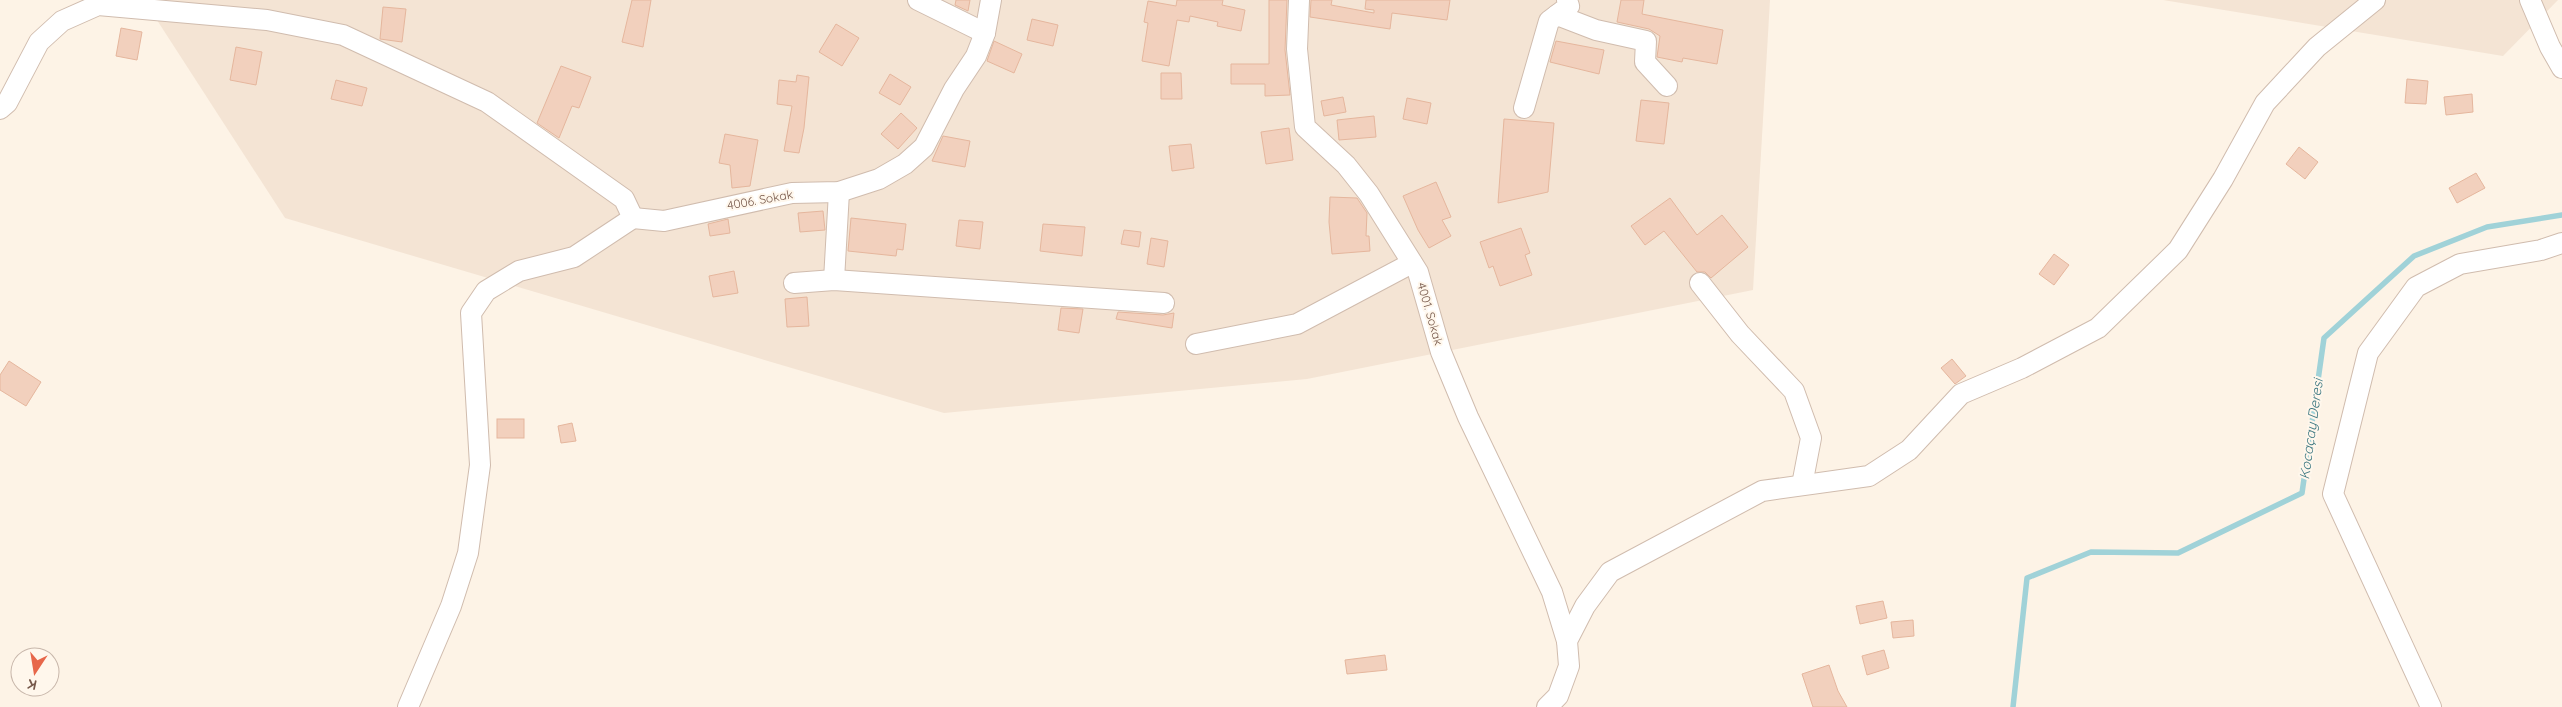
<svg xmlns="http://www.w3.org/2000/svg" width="2562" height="707" viewBox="0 0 2562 707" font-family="Quicksand,sans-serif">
<rect width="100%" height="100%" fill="#fdf3e6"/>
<!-- residential -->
<g fill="#f4e4d4">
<path d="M 144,0 L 1770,0 L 1753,290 L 1307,379 L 944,413 L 285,218 Z"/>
<path d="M 2163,0 L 2558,0 L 2503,56 Z"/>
</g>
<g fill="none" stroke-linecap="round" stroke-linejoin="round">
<!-- stream -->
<path stroke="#a0d2d8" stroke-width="5.5" d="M 2013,707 L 2027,578 L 2091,552 L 2178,553 L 2302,493 L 2324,338 L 2414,256 L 2487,227 L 2562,215"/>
</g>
<!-- building -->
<g fill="#f2d0bd" stroke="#e5b69d">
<path d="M 632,0 L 651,0 L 643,47 L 622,42 Z"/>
<path d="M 956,0 L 970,0 L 968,11 L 955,5 Z"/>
<path d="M 1177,0 L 1223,0 L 1222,5 L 1245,10 L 1241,31 L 1217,26 L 1218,22 L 1190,16 L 1189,22 L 1177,20 L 1169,66 L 1142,61 L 1148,23 L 1144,22 L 1148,1 L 1176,6 Z"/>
<path d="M 1269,0 L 1287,0 L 1285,50 L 1290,95 L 1265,96 L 1265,84 L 1231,84 L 1231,64 L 1269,64 Z"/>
<path d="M 1311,0 L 1332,0 L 1331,5 L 1374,13 L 1374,10 L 1365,9 L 1366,0 L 1450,0 L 1447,20 L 1392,13 L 1390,29 L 1310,17 Z"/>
<path d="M 1621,0 L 1644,0 L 1642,14 L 1723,30 L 1717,64 L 1683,58 L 1682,62 L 1657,57 L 1660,36 L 1649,29 L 1617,22 Z"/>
<path d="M 383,7 L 406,9 L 402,42 L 380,39 Z"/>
<path d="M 1032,19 L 1058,25 L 1053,46 L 1027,40 Z"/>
<path d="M 836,24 L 859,38 L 842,66 L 819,52 Z"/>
<path d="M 121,28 L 142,32 L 137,60 L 116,56 Z"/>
<path d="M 994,41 L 1022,54 L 1014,73 L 987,61 Z"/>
<path d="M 1556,41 L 1604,50 L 1599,74 L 1550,62 Z"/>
<path d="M 236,47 L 262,52 L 256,85 L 230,80 Z"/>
<path d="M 561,66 L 591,77 L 579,108 L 572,106 L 559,138 L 537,123 Z"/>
<path d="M 1161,73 L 1181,73 L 1182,99 L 1161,99 Z"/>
<path d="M 890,74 L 911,87 L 900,105 L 879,93 Z"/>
<path d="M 797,75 L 809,77 L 804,128 L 799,153 L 784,151 L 792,106 L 777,104 L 779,80 L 796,82 Z"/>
<path d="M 2407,79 L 2428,81 L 2426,104 L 2405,103 Z"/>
<path d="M 336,80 L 367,88 L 362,106 L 331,99 Z"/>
<path d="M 2472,94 L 2473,112 L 2446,115 L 2444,97 Z"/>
<path d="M 1343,97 L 1346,112 L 1324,116 L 1321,101 Z"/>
<path d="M 1407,98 L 1431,103 L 1427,124 L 1403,119 Z"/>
<path d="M 1641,100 L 1669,103 L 1664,144 L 1636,141 Z"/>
<path d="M 901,113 L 917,128 L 898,149 L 881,134 Z"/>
<path d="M 1374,116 L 1376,137 L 1339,140 L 1337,120 Z"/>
<path d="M 1504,119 L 1554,123 L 1548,192 L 1498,203 Z"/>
<path d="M 1289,128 L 1293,160 L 1266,164 L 1261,132 Z"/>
<path d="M 725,134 L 758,140 L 750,186 L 732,188 L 730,165 L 719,163 Z"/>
<path d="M 943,136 L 970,141 L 965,167 L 932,161 Z"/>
<path d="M 1191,144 L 1194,168 L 1172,171 L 1169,146 Z"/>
<path d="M 2299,147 L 2318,162 L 2305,179 L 2286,164 Z"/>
<path d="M 2476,173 L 2485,188 L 2457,203 L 2449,188 Z"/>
<path d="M 1436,182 L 1451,217 L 1442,220 L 1451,236 L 1429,248 L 1418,230 L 1403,196 Z"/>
<path d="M 1330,197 L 1357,198 L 1367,213 L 1366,236 L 1369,236 L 1370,251 L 1332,254 L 1329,222 Z"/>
<path d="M 1670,198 L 1697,235 L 1722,215 L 1748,247 L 1711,278 L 1705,272 L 1697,272 L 1664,231 L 1645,245 L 1631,226 Z"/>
<path d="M 823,211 L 825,230 L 800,232 L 798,213 Z"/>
<path d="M 851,218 L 906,224 L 903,250 L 897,249 L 896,256 L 848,251 Z"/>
<path d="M 728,219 L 730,233 L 710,236 L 708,224 Z"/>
<path d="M 959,220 L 983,222 L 980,249 L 956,246 Z"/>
<path d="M 1043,224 L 1085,227 L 1082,256 L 1040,251 Z"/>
<path d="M 1521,228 L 1530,253 L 1525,255 L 1532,275 L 1500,286 L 1493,266 L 1489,268 L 1480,242 Z"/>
<path d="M 1124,230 L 1141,232 L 1139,247 L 1121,244 Z"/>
<path d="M 1151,238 L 1168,241 L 1164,267 L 1147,264 Z"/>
<path d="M 2054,254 L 2069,265 L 2054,285 L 2039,274 Z"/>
<path d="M 734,271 L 738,293 L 713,297 L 709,276 Z"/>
<path d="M 807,297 L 809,326 L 787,327 L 785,299 Z"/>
<path d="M 1061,308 L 1083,309 L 1079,333 L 1058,330 Z"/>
<path d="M 1118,312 L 1163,315 L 1174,313 L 1172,328 L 1116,319 Z"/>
<path d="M 1952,359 L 1966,376 L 1955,384 L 1941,368 Z"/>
<path d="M 9,361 L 41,382 L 26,406 L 0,390 L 0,375 Z"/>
<rect x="497" y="419" width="27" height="19"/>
<path d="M 572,423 L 576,441 L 561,443 L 558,426 Z"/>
<path d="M 1883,601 L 1887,618 L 1860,624 L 1856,606 Z"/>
<path d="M 1913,620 L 1914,636 L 1893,638 L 1891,622 Z"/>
<path d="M 1884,650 L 1889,668 L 1867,675 L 1862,656 Z"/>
<path d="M 1385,655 L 1387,670 L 1347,674 L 1345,660 Z"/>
<path d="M 1829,665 L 1838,691 L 1847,707 L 1813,707 L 1802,674 Z"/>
</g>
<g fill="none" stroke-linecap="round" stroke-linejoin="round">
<defs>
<g id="minor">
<path d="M 918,0 L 985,33"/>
<path d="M 1299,0 L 1297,49 L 1305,127 L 1346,165 L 1369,194 L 1418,272 L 1441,352 L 1468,417 L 1552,592 L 1567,641"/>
<path d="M 2530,0 L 2550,47 L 2562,68"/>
<path d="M 1557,15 L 1596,30 L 1646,41 L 1645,62 L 1667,86"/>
<path d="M 1524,108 L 1549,21 L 1569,6 L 1567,0"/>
<path d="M 0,109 L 7,103 L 39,42 L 62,21 L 98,5 L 267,20 L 343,35 L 487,102 L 624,199 L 633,218"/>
<path d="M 633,218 L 664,221 L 792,193 L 839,192 L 879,179 L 905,164 L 924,147 L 954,89 L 976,56 L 985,33 L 991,0"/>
<path d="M 834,280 L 839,192"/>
<path d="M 794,283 L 834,280 L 1164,303"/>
<path d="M 1700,283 L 1740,334 L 1794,391 L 1811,438 L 1802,485"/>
<path d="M 1196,344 L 1297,324 L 1412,263"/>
<path d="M 408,707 L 451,606 L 468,553 L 480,465 L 471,313 L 486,291 L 519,271 L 574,257 L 633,218"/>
<path d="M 1547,707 L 1558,696 L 1569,666 L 1567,641 L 1585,606 L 1610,572 L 1762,491 L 1869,476 L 1909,450 L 1961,394 L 2022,368 L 2098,328 L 2178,250 L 2223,179 L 2265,103 L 2317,47 L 2375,0"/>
<path d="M 2431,707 L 2333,494 L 2368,353 L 2416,287 L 2460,264 L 2541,250 L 2562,243"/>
</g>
</defs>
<!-- minor casing -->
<use href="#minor" stroke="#d0bcae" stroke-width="22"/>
<!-- minor -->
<use href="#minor" stroke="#fff" stroke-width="20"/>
</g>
<g text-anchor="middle" stroke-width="4" stroke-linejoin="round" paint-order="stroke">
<!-- street labels -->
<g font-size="12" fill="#76584a" stroke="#fff7ec">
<text transform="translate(760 200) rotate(-10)" y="4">4006. Sokak</text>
<text transform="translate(1430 314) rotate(74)" y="4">4001. Sokak</text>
</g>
<!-- water labels -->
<g font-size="14" font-style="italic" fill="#407a83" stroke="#fff7ec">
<text transform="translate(2311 429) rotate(-82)" y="5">Kocaçay Deresi</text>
</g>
</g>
<!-- north arrow -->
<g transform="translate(35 672) rotate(192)"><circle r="24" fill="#fff7ec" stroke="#c8b7ab"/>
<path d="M0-4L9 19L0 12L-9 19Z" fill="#e7674a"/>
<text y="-8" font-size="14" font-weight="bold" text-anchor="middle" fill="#76584a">K</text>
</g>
</svg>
